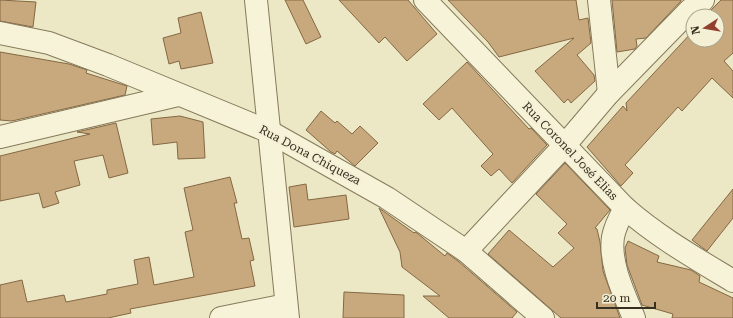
<svg xmlns="http://www.w3.org/2000/svg" width="733" height="318" viewBox="0 0 733 318" font-family="'Roboto Serif',serif">
<rect width="100%" height="100%" fill="#ece7c5"/>
<!-- building -->
<g fill="#c8a97d" stroke="#846843">
<path d="M 0,0 L 36,2 L 33,27 L 0,21 Z"/>
<path d="M 285,0 L 303,0 L 321,37 L 306,44 Z"/>
<path d="M 339,0 L 408,0 L 437,34 L 407,61 L 385,37 L 379,43 Z"/>
<path d="M 448,0 L 576,0 L 579,20 L 588,18 L 591,43 L 577,55 L 594,75 L 595,81 L 571,103 L 568,99 L 564,103 L 535,71 L 574,38 L 499,57 L 488,42 Z"/>
<path d="M 612,0 L 681,0 L 681,1 L 646,38 L 636,39 L 637,46 L 635,49 L 617,52 Z"/>
<path d="M 721,0 L 733,0 L 733,53 L 724,61 L 733,71 L 733,98 L 712,78 L 682,111 L 678,107 L 625,165 L 633,173 L 621,186 L 587,147 L 623,106 L 627,111 L 626,103 L 693,31 L 693,40 L 717,40 L 717,16 L 705,16 Z"/>
<path d="M 201,12 L 213,63 L 181,69 L 179,61 L 169,64 L 163,38 L 181,33 L 178,18 Z"/>
<path d="M 0,52 L 69,64 L 87,70 L 86,73 L 127,86 L 125,95 L 12,121 L 0,120 Z"/>
<path d="M 467,62 L 529,129 L 531,128 L 547,145 L 512,183 L 499,169 L 491,176 L 481,166 L 493,154 L 452,108 L 439,120 L 423,104 Z"/>
<path d="M 321,111 L 335,123 L 337,121 L 352,134 L 360,126 L 378,143 L 355,166 L 337,151 L 335,154 L 331,152 L 306,130 Z"/>
<path d="M 180,116 L 203,122 L 205,158 L 178,159 L 177,142 L 153,145 L 151,119 Z"/>
<path d="M 116,123 L 128,173 L 109,178 L 103,155 L 74,161 L 80,185 L 55,192 L 59,203 L 43,208 L 39,193 L 0,201 L 0,156 L 90,134 L 77,132 Z"/>
<path d="M 565,163 L 610,210 L 595,228 L 597,229 L 600,242 L 603,271 L 620,318 L 561,318 L 488,254 L 509,230 L 553,267 L 574,248 L 558,233 L 567,224 L 536,194 Z"/>
<path d="M 230,177 L 237,203 L 234,203 L 242,239 L 249,238 L 254,260 L 250,261 L 255,286 L 130,309 L 131,313 L 108,318 L 0,318 L 0,285 L 22,280 L 27,302 L 64,295 L 66,302 L 107,294 L 107,290 L 138,284 L 134,260 L 149,257 L 154,285 L 194,277 L 185,232 L 193,230 L 184,188 Z"/>
<path d="M 306,184 L 308,200 L 346,195 L 349,219 L 294,227 L 289,187 Z"/>
<path d="M 733,189 L 733,218 L 707,251 L 692,240 Z"/>
<path d="M 379,208 L 414,233 L 415,232 L 417,233 L 445,256 L 447,253 L 458,261 L 517,312 L 512,318 L 449,318 L 423,296 L 440,296 L 402,267 L 400,252 Z"/>
<path d="M 628,241 L 659,256 L 657,262 L 691,270 L 700,276 L 699,282 L 733,298 L 733,318 L 672,318 L 673,314 L 642,305 L 627,265 L 625,248 Z"/>
<path d="M 344,292 L 404,295 L 404,318 L 343,318 Z"/>
</g>
<g fill="none" stroke-linecap="round" stroke-linejoin="round">
<defs>
<g id="minor">
<path d="M 256,0 L 288,318"/>
<path d="M 425,0 L 625,208 C 658,237 695,258 733,281"/>
<path d="M 599,0 L 609,93"/>
<path d="M 0,33 L 49,43 L 108,65 L 270,132 L 387,198 L 466,251 L 543,318"/>
<path d="M 0,137 L 178,95"/>
<path d="M 625,208 C 620,217 615,226 613,237 C 609,263 624,294 634,318"/>
<path d="M 466,251 L 564,146 L 609,93 L 690,10 L 703,0"/>
<path d="M 221,318 L 286,305"/>
</g>
</defs>
<!-- minor casing -->
<use href="#minor" stroke="#867a5c" stroke-width="24"/>
<!-- minor -->
<use href="#minor" stroke="#f7f3d8" stroke-width="22"/>
</g>
<g text-anchor="middle" stroke-width="4" stroke-linejoin="round" paint-order="stroke">
<!-- street labels -->
<g font-size="12" fill="#372f1f" stroke="#f4f0d5">
<text transform="translate(570 151) rotate(46)" y="4">Rua Coronel José Elias</text>
<text transform="translate(310 155) rotate(28)" y="4">Rua Dona Chiqueza</text>
</g>
</g>
<!-- north arrow -->
<g transform="translate(705 28) rotate(258)"><circle r="19" fill="#f4f0d5" stroke="#a8a38c"/>
<path d="M0-3L7 15L0 10L-7 15Z" fill="#923f2f"/>
<text y="-6" font-size="11" font-weight="bold" text-anchor="middle" fill="#372f1f">N</text>
</g>
<!-- scale -->
<path d="M597 302v6h58v-6" fill="none" stroke="#372f1f" stroke-width="2"/>
<text x="603" y="302" font-size="12" fill="#372f1f" stroke="#f4f0d5" stroke-width="3" paint-order="stroke">20 m</text>
</svg>
